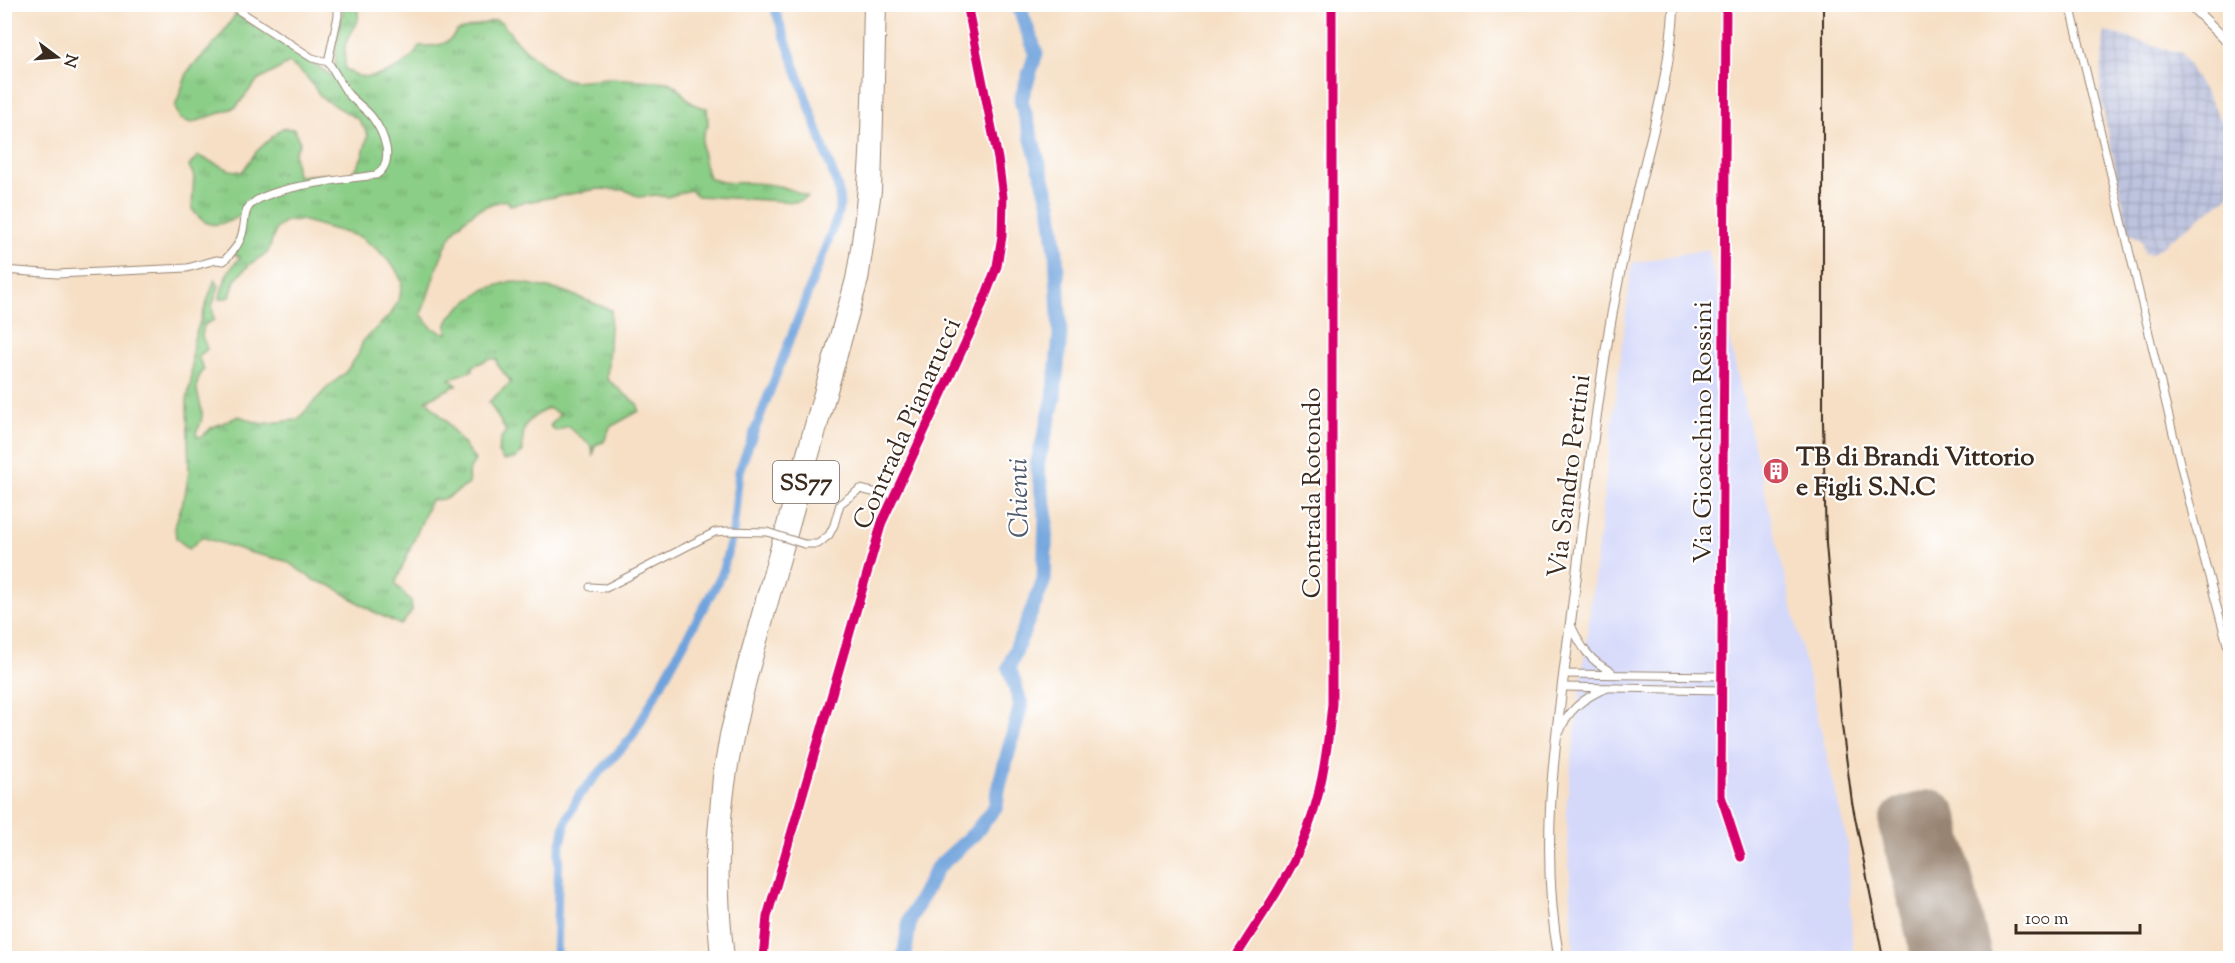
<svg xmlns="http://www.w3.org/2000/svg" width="2235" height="963" viewBox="0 0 2235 963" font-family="'Sorts Mill Goudy',serif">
<defs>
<pattern id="industrial-grid" width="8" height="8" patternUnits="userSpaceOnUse" patternTransform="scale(1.5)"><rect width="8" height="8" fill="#bdc3de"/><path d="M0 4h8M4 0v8" fill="none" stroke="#a3a8be"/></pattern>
<pattern id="grass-tufts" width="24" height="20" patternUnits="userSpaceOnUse" patternTransform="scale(1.5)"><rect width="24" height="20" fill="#8bce87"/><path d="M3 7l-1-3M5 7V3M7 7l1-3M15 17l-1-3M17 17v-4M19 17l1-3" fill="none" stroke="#73a76e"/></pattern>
</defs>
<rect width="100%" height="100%" fill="#fff"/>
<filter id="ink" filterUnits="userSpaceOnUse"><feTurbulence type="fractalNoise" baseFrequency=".0167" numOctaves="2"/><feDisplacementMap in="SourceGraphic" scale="12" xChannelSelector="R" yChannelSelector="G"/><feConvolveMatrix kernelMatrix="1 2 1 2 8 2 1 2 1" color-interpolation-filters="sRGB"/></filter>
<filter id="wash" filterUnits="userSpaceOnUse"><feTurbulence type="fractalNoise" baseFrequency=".008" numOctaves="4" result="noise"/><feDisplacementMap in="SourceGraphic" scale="24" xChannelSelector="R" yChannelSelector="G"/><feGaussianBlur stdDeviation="1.35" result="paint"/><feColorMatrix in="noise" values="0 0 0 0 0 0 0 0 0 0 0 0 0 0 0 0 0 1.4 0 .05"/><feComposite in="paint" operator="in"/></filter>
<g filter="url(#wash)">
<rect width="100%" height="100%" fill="#f6dfc5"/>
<!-- built -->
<path fill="#d4d8f9" d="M 1708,249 L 1848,845 L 1853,958 L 1574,958 L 1566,808 L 1632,263 Z"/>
<!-- industrial -->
<path fill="url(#industrial-grid)" d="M 2104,31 L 2181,53 L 2230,134 L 2230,195 L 2149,256 L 2149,253 L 2145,254 L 2142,240 L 2129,233 L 2100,95 Z"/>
<!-- grass -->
<path fill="url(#grass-tufts)" stroke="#637c52" stroke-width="1.5" d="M 344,5 L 357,5 C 361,27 355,23 347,40 C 343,48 345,60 345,69 C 349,71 354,75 358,76 C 380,80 410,66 419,46 C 436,46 447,47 457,31 L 496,20 L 502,23 L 518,43 L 543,65 L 560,77 L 573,81 L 608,78 L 668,82 C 686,89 683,105 707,108 L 708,126 C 696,141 704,161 709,178 C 724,185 736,182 752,183 C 772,183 791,188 808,197 L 797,202 L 698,196 L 690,190 L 667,197 L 655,195 L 639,197 L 625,190 L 598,189 L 510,205 L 507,200 C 442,212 442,263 421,314 L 432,328 L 447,334 L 447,324 L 451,316 L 461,306 L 486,289 L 512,281 L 563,291 L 611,310 L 607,379 L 638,405 L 639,411 L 610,427 L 604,442 L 595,445 L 593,457 L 592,447 L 568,426 L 556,431 L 550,426 L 560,414 L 548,408 C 526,421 521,424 523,451 L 515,459 L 503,460 L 498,452 L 501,438 L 506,431 L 489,402 L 511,382 L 497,364 L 497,359 L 489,359 L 473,366 L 473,370 L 449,379 L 457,385 L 426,400 L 446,421 L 475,460 L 468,473 L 469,484 L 445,499 L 431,500 L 395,584 L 411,601 L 412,611 L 401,625 L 372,611 L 332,586 L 314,580 L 286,561 L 252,553 L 202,537 L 189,549 L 176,538 L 175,526 L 185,495 L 189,471 L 187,400 L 191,381 L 193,342 L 215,279 L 219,286 L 212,306 L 214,320 L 204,325 L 202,336 L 207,349 L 198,357 L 204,369 C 184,395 214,405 196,432 L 197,437 L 203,436 L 211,428 L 239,416 L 261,424 L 297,420 L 326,389 L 345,373 L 358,355 L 363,341 L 391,314 L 400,297 L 402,282 L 395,268 L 378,250 L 360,237 L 301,220 L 285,221 L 276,229 L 268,252 L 249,265 L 235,280 L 230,297 L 219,299 L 227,274 L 240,257 L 234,254 L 246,213 C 223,224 210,234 192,209 L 194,176 L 189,166 L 198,156 L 230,170 L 242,172 L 257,151 L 282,128 L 294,129 L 300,143 L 294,153 L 297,176 L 328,174 L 350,176 C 361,164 365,150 368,134 L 358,119 L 322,98 L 306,76 L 289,63 L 257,81 L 236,107 L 192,123 L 180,119 L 175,107 L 188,71 L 217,41 L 236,14 L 334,77 L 336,46 Z"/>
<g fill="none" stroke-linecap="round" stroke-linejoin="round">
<!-- canal -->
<path stroke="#70a3dc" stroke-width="9" d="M 556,958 L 559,852 L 566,821 L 579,795 L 632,737 L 721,576 L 733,533 L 739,471 L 836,220 L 840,204 L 838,188 L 773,4"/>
<!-- river -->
<path stroke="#70a3dc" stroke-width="15" d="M 904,958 L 910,919 L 937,868 L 975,833 L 996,806 L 998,790 L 1021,705 L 1009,667 L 1044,580 L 1046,517 L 1037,465 L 1054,398 L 1060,335 L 1056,253 L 1050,204 L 1021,100 L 1036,53 L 1018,4"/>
<!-- runway -->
<path stroke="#988472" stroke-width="56" d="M 1940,958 L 1907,824 L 1930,818 L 1964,958"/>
</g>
</g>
<g filter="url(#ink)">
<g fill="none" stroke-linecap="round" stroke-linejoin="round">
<defs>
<g id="street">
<path d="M 1726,4 L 1721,796 L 1741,857"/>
<path d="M 2070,4 L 2194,521 L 2230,655"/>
<path d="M 328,62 L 338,16 L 338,4"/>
<path d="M 4,270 L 57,274 L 187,268 L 216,260 L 224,261 C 233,251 241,243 243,230 C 245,223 244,214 248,208 C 262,186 349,179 376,175 C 396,162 384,133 372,117 C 365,108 355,102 348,94 C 341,84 335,72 328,62 L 312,58 L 229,4"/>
<path d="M 804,544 L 818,544 L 829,535 L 834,525 L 840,504 L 860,489 L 881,494 L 894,494"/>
<path d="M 590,587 L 606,588 L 715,532 L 728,531 L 767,532"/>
<path d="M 1571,625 C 1580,645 1590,662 1611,671"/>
<path d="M 1564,674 L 1722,676"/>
<path d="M 1563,687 L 1722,690"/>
<path d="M 1560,732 C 1567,710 1587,696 1607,688"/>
<path d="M 1235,958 C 1257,922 1283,887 1300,848 C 1321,802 1327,753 1332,704 L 1332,4"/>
</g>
<g id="secondary">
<path d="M 2189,4 L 2230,44"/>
<path d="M 763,958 L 767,917 L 882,522 L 976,320 L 997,266 L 1002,236 L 1003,197 L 998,159 L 967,4"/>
<path d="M 1559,958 C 1536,836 1560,710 1575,587 C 1589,473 1601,359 1625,247 C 1642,165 1670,88 1674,4"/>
</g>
<g id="highway">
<path d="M 717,958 L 712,896 L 712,858 L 719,777 L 726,735 L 742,671 L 852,279 C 869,188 868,96 870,4"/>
<path d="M 728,958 C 715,854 726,774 752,673 L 862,280 L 875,191 L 880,4"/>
</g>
</defs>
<!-- street casing -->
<use href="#street" stroke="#988472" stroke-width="9"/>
<!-- secondary casing -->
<use href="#secondary" stroke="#988472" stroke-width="11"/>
<!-- highway casing -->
<use href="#highway" stroke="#988472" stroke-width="14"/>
<!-- street -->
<use href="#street" stroke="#fff" stroke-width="7"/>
<!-- secondary -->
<use href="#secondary" stroke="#fff" stroke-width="9"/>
<!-- highway -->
<use href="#highway" stroke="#fff" stroke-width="12"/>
<!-- rail -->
<path stroke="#3b2a1e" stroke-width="2" d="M 1823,4 L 1823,422 L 1826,544 L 1841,718 L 1852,802 L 1883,958"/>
<defs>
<path id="street-bridge" d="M 767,532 L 804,544"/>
</defs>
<!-- street-bridge casing -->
<use href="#street-bridge" stroke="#988472" stroke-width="9" stroke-linecap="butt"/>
<!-- street-bridge -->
<use href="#street-bridge" stroke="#fff" stroke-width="7"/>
<defs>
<g id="cycleway">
<path d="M 1726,4 L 1721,796 L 1741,857"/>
<path d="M 763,958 L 767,917 L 882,522 L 976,320 L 997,266 L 1002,236 L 1003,197 L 998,159 L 967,4"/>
<path d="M 1235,958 C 1257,922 1283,887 1300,848 C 1321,802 1327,753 1332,704 L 1332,4"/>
</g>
</defs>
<!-- cycleway casing -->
<use href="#cycleway" stroke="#fff" stroke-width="13"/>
<!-- cycleway -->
<use href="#cycleway" stroke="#d6006c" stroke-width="9"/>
</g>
</g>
<!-- icons -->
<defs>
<symbol id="building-disc" viewBox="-11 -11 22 22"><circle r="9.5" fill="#d1495b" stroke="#fff"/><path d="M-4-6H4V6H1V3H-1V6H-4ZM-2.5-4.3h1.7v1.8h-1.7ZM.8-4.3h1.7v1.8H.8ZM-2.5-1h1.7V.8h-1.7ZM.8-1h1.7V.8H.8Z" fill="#fff"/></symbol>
</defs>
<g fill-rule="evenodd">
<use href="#building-disc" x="1761" y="456" width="30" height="30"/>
</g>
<g text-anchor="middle" stroke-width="4.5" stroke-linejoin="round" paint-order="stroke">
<!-- shield labels -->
<rect fill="#fff" stroke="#766a62" stroke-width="1.5" x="773" y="461" width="66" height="42" rx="4.5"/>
<g font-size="24" font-weight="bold" fill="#3b2a1e">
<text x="806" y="490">SS77</text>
</g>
<!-- street labels -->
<g font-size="26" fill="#3b2a1e" stroke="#fff">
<text transform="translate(906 423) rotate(-66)" y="9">Contrada Pianarucci</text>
<text transform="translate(1702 432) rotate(-90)" y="9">Via Gioacchino Rossini</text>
<text transform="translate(1568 476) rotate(-83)" y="9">Via Sandro Pertini</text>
<text transform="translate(1311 493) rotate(-90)" y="9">Contrada Rotondo</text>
</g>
<!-- poi labels -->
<g font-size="26" font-weight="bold" fill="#3b2a1e" stroke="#fff" text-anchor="start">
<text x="1796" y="465">TB di Brandi Vittorio<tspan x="1796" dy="30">e Figli S.N.C</tspan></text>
</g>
<!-- water labels -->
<g font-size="27" font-style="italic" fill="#505a6a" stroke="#fff">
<text transform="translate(1018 498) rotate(-91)" y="9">Chienti</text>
</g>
</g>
<!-- margin -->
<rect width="2235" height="963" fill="none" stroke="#fff" stroke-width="24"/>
<!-- north arrow -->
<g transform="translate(57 57) rotate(106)" stroke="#ffffff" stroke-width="4.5" paint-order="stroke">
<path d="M0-4.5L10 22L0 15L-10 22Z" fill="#3b2a1e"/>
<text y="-9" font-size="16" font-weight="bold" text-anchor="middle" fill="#3b2a1e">N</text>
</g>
<!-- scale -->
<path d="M2016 924v9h124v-9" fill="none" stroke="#3b2a1e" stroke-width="3"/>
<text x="2025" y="924" font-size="18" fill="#3b2a1e" stroke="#ffffff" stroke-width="4.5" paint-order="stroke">100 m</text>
</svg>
